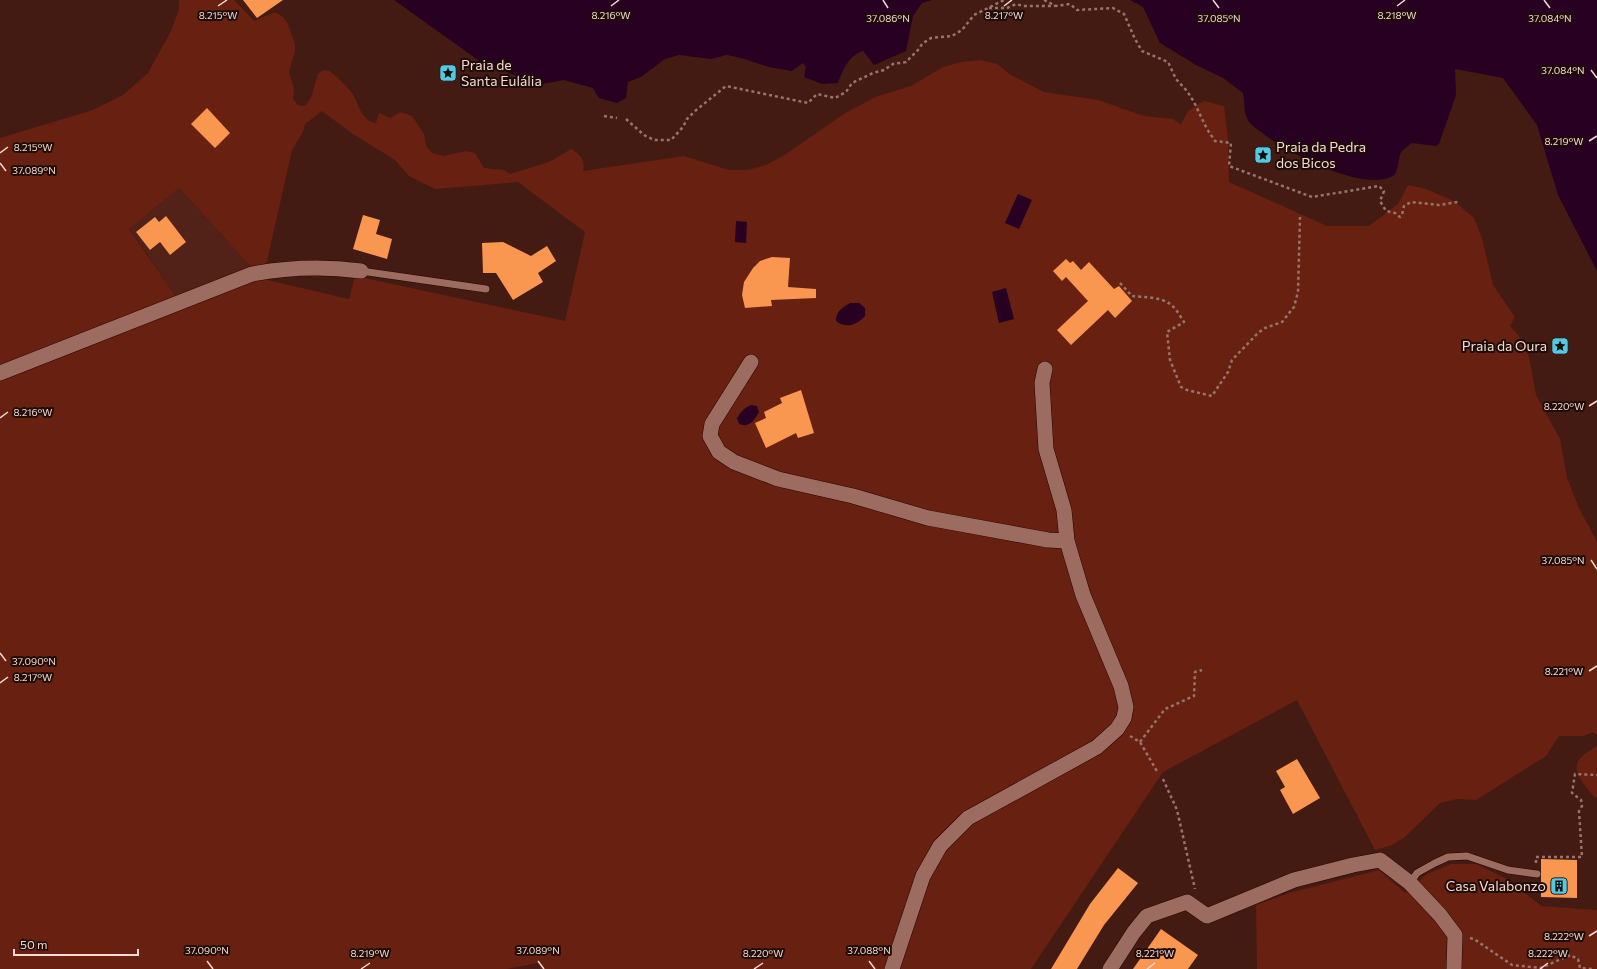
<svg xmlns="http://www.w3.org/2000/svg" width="1597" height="969" viewBox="0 0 1597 969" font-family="Commissioner,sans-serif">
<rect width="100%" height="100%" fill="#441b12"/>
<!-- built -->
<path fill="#522117" d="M 179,188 L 252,268 L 177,298 L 129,228 Z"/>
<!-- green -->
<g fill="#682010" fill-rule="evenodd">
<path d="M 179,0 L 234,0 L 254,21 L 275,12 L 283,17 L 288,24 L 295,44 L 295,51 L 289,72 L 294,89 L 293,99 L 298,105 L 305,106 L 311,98 L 318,74 C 321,71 325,69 329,71 C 334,73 349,89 352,93 C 359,104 361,121 376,123 L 379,113 L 390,118 L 401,112 L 412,116 L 424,134 L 426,146 L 432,153 L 444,156 L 466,151 L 475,153 L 484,168 L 504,170 L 510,174 L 549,162 L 571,149 C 580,154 586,161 583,171 L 684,156 L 729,170 L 748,170 L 766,165 L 783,156 L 844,114 L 875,97 L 911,86 L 943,67 L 961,62 L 980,60 L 997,64 L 1011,75 L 1044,92 L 1098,100 L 1144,116 L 1173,119 L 1181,125 L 1188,111 L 1204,101 L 1224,106 L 1228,140 L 1229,182 L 1327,226 L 1369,226 L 1398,204 L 1408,185 L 1426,189 L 1454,201 L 1474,218 L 1482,238 L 1493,285 L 1515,317 L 1510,326 L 1518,335 L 1529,357 L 1536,395 L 1560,439 L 1567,478 L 1579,508 L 1597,542 L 1597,735 L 1592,732 L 1584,736 L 1559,736 L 1546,756 L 1476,800 L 1457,799 L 1440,803 L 1405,837 L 1390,846 L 1375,850 L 1297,700 L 1163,772 L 1031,969 L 541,969 L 538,963 L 507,969 L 0,969 L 0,138 L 93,110 L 123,95 L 148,73 L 171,31 L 179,9 ZM 322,111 L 353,134 L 395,160 L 409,176 L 435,189 L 518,182 L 585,232 L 565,321 L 355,276 L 349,299 L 263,279 L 292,150 L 303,132 L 305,124 ZM 179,188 L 252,268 L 177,298 L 129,229 Z"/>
<path d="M 1597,746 L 1597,797 L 1594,797 C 1588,788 1570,772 1579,760 C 1583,754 1591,750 1597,746 Z"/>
<path d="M 1451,864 L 1476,864 L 1509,880 L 1541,906 L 1597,910 L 1597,969 L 1257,969 L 1256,905 L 1289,893 L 1379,870 L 1405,893 L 1427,874 Z"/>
</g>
<!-- water -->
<g fill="#270022">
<path d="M 394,0 L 932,0 L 922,3 L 913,16 L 906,51 L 874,65 L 863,51 C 848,56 843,70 838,83 L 822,84 L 804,77 L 806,67 L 803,63 L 792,71 L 769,67 L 741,58 L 727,55 L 711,59 L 679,55 L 665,59 L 641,77 L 628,82 L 626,98 L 617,103 L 599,98 L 593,88 L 564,80 L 542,84 L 485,65 Z"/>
<path d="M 1130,0 L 1597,0 L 1597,271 L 1558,195 L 1537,125 L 1503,78 L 1455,69 L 1456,95 L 1439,144 L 1436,146 L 1412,143 C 1409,145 1405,148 1402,151 C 1397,157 1400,171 1393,176 C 1363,193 1284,151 1261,132 C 1257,129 1252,126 1249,122 C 1243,113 1245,103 1243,93 L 1223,78 L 1196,65 L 1160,43 L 1143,7 Z"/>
<path d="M 1018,194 L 1032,200 L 1019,229 L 1005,223 Z"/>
<path d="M 736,221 L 747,222 L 746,243 L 735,242 Z"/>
<path d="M 1006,288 L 1014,319 L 999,323 L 992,292 Z"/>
<path d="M 850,303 L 859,303 L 865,308 L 865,316 C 857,325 846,329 836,321 C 836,311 842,308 850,303 Z"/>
<path d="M 751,405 L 757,406 L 759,412 C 754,421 749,428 739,424 L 737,418 C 741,412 744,408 751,405 Z"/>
</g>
<!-- building -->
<g fill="#f99650">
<path d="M 243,0 L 283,0 L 257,18 Z"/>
<path d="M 207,108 L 230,133 L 215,148 L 191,124 Z"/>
<path d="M 363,215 L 380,220 L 376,234 L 392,239 L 387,259 L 353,249 Z"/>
<path d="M 166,216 L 186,242 L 170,255 L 160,242 L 150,250 L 136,232 L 155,217 L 159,222 Z"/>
<path d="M 503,242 L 531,256 L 547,246 L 556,261 L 538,273 L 543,282 L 513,300 L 496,273 L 483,273 L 482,243 Z"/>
<path d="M 772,257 L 790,258 L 788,287 L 816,289 L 816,298 L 771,300 L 772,306 L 745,308 L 742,295 L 744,282 L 753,268 L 760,261 Z"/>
<path d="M 1066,259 L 1070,263 L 1073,261 L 1081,270 L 1089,262 L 1114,289 L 1119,286 L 1132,301 L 1115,318 L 1108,310 L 1071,345 L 1057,330 L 1088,301 L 1066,277 L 1062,281 L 1053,271 Z"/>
<path d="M 801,390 L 814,433 L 798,438 L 796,433 L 766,448 L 755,423 L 766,418 L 764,412 L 782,403 L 780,398 Z"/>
<path d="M 1297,759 L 1320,798 L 1293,814 L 1280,790 L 1285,787 L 1276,771 Z"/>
<path d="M 1541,859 L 1577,860 L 1577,898 L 1541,897 Z"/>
<path d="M 1118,868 L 1138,883 L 1104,925 L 1077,969 L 1051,969 L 1090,904 Z"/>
<path d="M 1161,929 L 1198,955 L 1188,969 L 1133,969 Z"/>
</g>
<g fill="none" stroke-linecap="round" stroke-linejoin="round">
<defs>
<g id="service">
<path d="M 361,271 L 486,289"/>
<path d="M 1410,883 L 1417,873 L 1435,863 L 1448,857 L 1467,856 L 1508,870 L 1537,874"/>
</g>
<g id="minor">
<path d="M 751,362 L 712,424 L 710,436 L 719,452 L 734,462 L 778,479 L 853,496 L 928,518 L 1048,540 L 1067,541"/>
<path d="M 0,373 L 252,274 C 289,267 324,266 361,271"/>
<path d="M 892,969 L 923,876 L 940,846 L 968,818 L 1097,747 L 1117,729 L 1124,718 L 1126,707 L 1121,686 L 1083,595 L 1067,541 L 1064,510 L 1046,449 L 1042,383 L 1045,369"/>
<path d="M 1110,969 L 1134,932 L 1147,916 L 1187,902 L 1207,916 L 1294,880 L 1353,865 L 1380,860 L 1410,883 L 1440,915 L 1455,935 L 1454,969"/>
</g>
</defs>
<!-- service casing -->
<use href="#service" stroke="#280300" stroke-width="8"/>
<!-- minor casing -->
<use href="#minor" stroke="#280300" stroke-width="16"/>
<!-- path -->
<g stroke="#97756c" stroke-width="2.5" stroke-dasharray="3 3" stroke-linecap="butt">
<path d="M 1044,0 L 1056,6 L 1070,4 L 1077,10 L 1113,8 L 1124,14 L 1135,39 L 1142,51 L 1168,62 L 1176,79 L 1187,91 L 1194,102 L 1207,129 L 1215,141 L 1231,143 L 1229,166 L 1312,197 L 1379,186 L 1384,191 L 1380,201 L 1386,211 L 1395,213 L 1400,217 L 1402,215 L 1404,206 L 1411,202 L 1439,205 L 1458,202"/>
<path d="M 989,8 L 1007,8 L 1016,4 L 1023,6 L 1055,6"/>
<path d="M 604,116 L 617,118"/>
<path d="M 626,119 L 644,135 L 654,140 L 671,140 L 683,127 L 687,119 L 695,111 L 726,86 L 808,103 L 817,94 L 835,98 L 846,92 L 852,83 L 873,73 L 884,70 L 893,64 L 906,62 L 919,49 L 922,44 L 931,38 L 952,36 L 962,30 L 974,15 L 1004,0"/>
<path d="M 1120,283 L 1132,296 C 1143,297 1161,297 1170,304 C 1176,308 1180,316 1184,322 L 1167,332 L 1170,360 L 1181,387 L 1187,390 L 1212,396 L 1228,372 L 1232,360 L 1258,333 L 1265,328 L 1282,322 L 1294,307 L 1298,292 L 1300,217"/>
<path d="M 1130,736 L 1140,742 L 1158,773"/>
<path d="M 1140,742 L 1165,709 L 1194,696 L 1195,672 L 1202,670"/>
<path d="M 1163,779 L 1177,810 L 1195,889"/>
<path d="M 1536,863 L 1536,857 L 1582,857 L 1579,811 L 1582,806 L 1581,800 L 1572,793 L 1575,774 L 1597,775"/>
<path d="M 1470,938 L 1474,939 L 1512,965 L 1541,968 L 1570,955 L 1578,959 L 1580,968 L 1592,969"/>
</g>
<!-- service -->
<use href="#service" stroke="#9d6c60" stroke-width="7"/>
<!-- minor -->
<use href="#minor" stroke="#9d6c60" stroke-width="15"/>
</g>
<!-- ticks -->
<path fill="none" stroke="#f5d9d2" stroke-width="1.5" d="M 883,0 L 888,8M 1213,0 L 1219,8M 1544,0 L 1550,8M 218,6 L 227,0M 611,6 L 619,0M 1004,6 L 1012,0M 1397,6 L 1405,0M 1591,70 L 1597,78M 1589,141 L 1597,136M 0,153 L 8,147M 0,163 L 6,171M 1589,406 L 1597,401M 0,418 L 8,412M 1591,560 L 1597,569M 0,653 L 6,661M 1589,671 L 1597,666M 0,683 L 8,677M 1589,936 L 1597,931M 207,961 L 213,969M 538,961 L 544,969M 869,961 L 875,969M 361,969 L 370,963M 754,969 L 763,963M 1147,969 L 1155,963M 1540,969 L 1548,963"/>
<!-- icons -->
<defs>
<symbol id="sight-square" viewBox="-11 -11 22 22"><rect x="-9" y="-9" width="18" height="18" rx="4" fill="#56c9e1" stroke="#1e0c08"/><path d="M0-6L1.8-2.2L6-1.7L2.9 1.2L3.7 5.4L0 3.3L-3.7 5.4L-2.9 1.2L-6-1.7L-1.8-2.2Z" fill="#111"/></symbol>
<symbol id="building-square" viewBox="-11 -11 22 22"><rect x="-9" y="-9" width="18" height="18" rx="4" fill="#56c9e1" stroke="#1e0c08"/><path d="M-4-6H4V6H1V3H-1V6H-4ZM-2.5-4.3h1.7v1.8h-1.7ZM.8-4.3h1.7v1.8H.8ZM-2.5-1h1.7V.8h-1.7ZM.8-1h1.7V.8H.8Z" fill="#111"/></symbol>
</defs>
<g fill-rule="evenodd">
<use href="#sight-square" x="438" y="63" width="20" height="20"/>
<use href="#sight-square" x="1253" y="145" width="20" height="20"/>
<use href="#sight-square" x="1550" y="336" width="20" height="20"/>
<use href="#building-square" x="1549" y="876" width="20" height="20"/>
</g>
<g text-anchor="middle" stroke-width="4" stroke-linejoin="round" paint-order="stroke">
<!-- poi labels -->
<g font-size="14" fill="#f5d9d2" stroke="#1e0c08" text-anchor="start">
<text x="461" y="70">Praia de<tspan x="461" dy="16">Santa Eulália</tspan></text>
<text x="1276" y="152">Praia da Pedra<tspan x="1276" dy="16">dos Bicos</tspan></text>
<text x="1547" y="351" text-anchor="end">Praia da Oura</text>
<text x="1546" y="891" text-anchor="end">Casa Valabonzo</text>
</g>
</g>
<g font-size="10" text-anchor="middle" fill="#f5d9d2" stroke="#1e0c08" stroke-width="4" stroke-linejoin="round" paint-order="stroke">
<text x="218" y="19">8.215°W</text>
<text x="611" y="19">8.216°W</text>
<text x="1004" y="19">8.217°W</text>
<text x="1397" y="19">8.218°W</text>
<text x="888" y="22">37.086°N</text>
<text x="1219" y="22">37.085°N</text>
<text x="1550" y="22">37.084°N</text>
<text x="1563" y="74">37.084°N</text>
<text x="1564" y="145">8.219°W</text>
<text x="33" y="151">8.215°W</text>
<text x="34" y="174">37.089°N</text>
<text x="1564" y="410">8.220°W</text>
<text x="33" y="416">8.216°W</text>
<text x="1563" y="564">37.085°N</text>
<text x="34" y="665">37.090°N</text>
<text x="1564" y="675">8.221°W</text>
<text x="33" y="681">8.217°W</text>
<text x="1564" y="940">8.222°W</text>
<text x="207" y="954">37.090°N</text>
<text x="538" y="954">37.089°N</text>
<text x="869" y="954">37.088°N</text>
<text x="370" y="957">8.219°W</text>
<text x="763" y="957">8.220°W</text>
<text x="1155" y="957">8.221°W</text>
<text x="1548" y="957">8.222°W</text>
</g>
<!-- scale -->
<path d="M14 949v6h124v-6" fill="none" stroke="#f5d9d2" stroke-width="2"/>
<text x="20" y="949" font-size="12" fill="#f5d9d2" stroke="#1e0c08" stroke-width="3" paint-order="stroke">50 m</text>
</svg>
